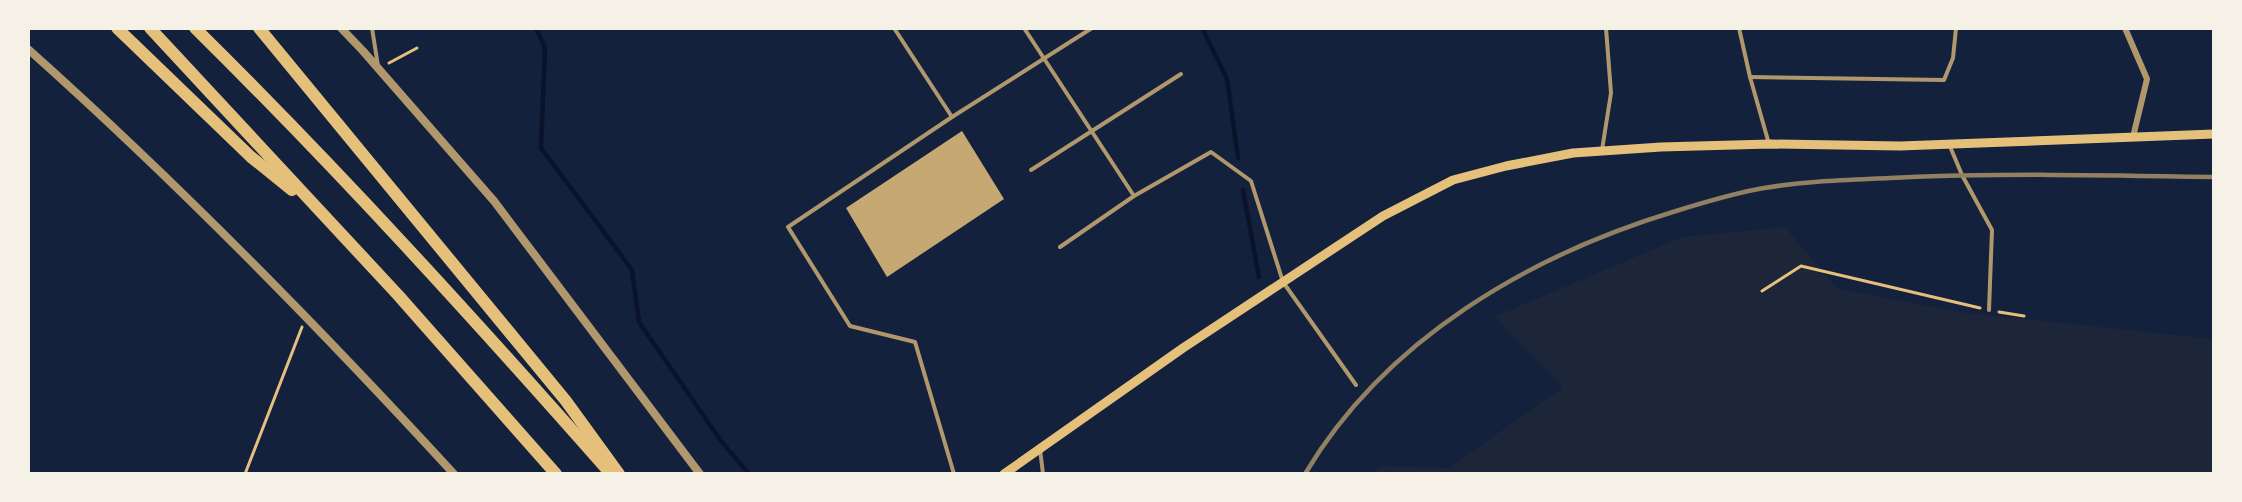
<svg xmlns="http://www.w3.org/2000/svg" width="2242" height="502" viewBox="0 0 2242 502" font-family="Arial,sans-serif">
<rect width="100%" height="100%" fill="#14213d"/>
<!-- green -->
<path fill="#1d2539" d="M 1785,227 L 1836,288 L 1958,312 L 2213,339 L 2213,473 L 1370,474 L 1380,466 L 1449,468 L 1563,387 L 1494,317 L 1682,237 Z"/>
<g fill="none" stroke-linecap="round" stroke-linejoin="round">
<!-- stream -->
<g stroke="#0b132b" stroke-width="4.5">
<path d="M 536,28 L 545,48 L 541,148 L 632,270 L 639,322 L 721,441 L 749,474"/>
<path d="M 1202,28 L 1227,79 L 1238,158"/>
<path d="M 1243,190 L 1259,277"/>
</g>
</g>
<!-- building -->
<path fill="#c6a872" d="M 962,131 L 1004,199 L 887,277 L 846,208 Z"/>
<g fill="none" stroke-linecap="round" stroke-linejoin="round">
<!-- path -->
<g stroke="#e5c07b" stroke-width="3">
<path d="M 389,63 L 417,48"/>
<path d="M 1762,291 L 1801,266 L 1980,308"/>
<path d="M 1999,312 L 2024,316"/>
<path d="M 245,474 L 302,327"/>
</g>
<!-- service -->
<g stroke="#b1986c" stroke-width="4">
<path d="M 372,28 L 378,66"/>
<path d="M 894,28 L 952,117"/>
<path d="M 1024,28 L 1134,196"/>
<path d="M 1739,28 L 1750,77 L 1769,144"/>
<path d="M 1750,77 L 1944,80 L 1953,58 L 1956,28"/>
<path d="M 1949,144 L 1962,175 L 1992,230 L 1989,310"/>
<path d="M 1602,150 L 1611,93 L 1606,28"/>
<path d="M 1031,170 L 1181,74"/>
<path d="M 1060,247 L 1134,196 L 1211,152 L 1251,181 L 1283,282 L 1356,385"/>
<path d="M 1040,449 L 1043,474"/>
<path d="M 954,474 L 915,342 L 850,326 L 788,227 L 952,117 L 1092,28"/>
</g>
<!-- minor -->
<path stroke="#b1986c" stroke-width="6" d="M 2125,28 L 2147,79 L 2133,137"/>
<!-- tertiary -->
<g stroke="#b1986c" stroke-width="8">
<path d="M 341,28 L 363,51 L 494,201 L 700,474"/>
<path d="M 28,49 C 178,183 318,326 454,474"/>
</g>
<!-- secondary -->
<path stroke="#e5c07b" stroke-width="9" d="M 1004,474 L 1183,348 L 1383,216 L 1453,180 L 1506,166 L 1573,153 L 1661,147 L 1770,144 L 1900,146 L 2214,134"/>
<!-- motorway -->
<g stroke="#e5c07b" stroke-width="12">
<path d="M 117,28 L 251,157 L 292,190"/>
<path d="M 150,28 L 398,295 L 556,474"/>
<path d="M 195,28 C 340,171 476,321 611,474"/>
<path d="M 259,28 L 566,401 L 619,474"/>
</g>
<!-- rail -->
<path stroke="#918062" stroke-width="4.5" d="M 1305,474 C 1385,339 1530,255 1676,211 C 1705,202 1734,193 1764,188 C 1806,181 1848,180 1890,178 C 1998,173 2106,175 2214,177"/>
</g>
<!-- border -->
<rect width="2242" height="502" fill="none" stroke="#f6f1e7" stroke-width="60"/>
</svg>
